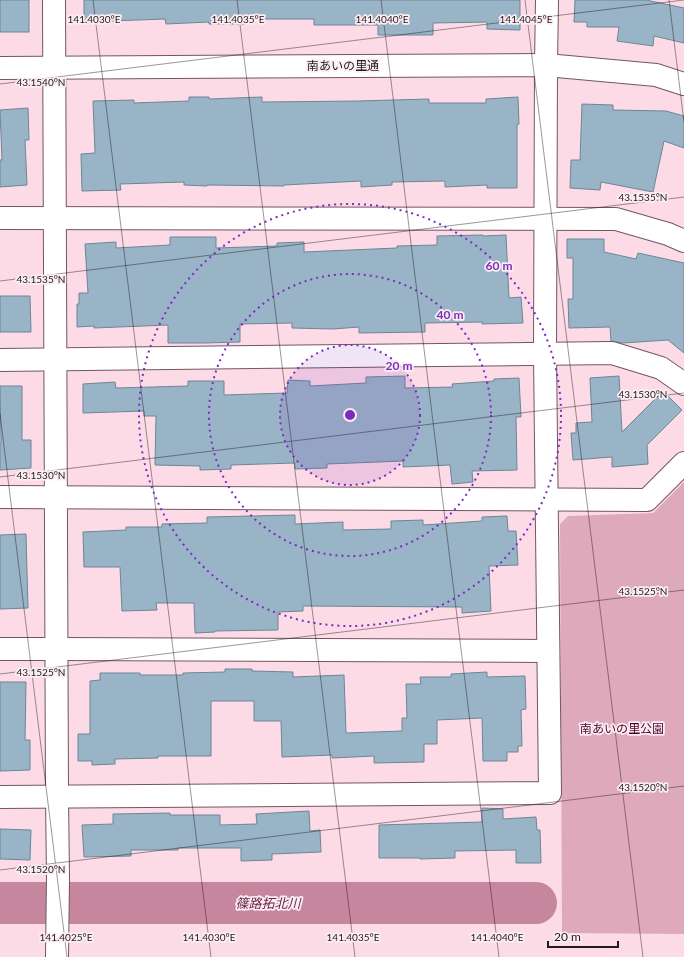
<svg xmlns="http://www.w3.org/2000/svg" width="684" height="957" viewBox="0 0 684 957" font-family="Lato,'Noto Sans JP',sans-serif">
<rect width="100%" height="100%" fill="#fcdbe6"/>
<!-- green -->
<path fill="#dea9bb" d="M 684,482 L 684,934 L 562,933 L 560,524 L 568,516 L 653,513 Z"/>
<g fill="none" stroke-linecap="round" stroke-linejoin="round">
<!-- river -->
<path stroke="#c6869e" stroke-width="42" d="M 0,903 L 536,903"/>
</g>
<!-- building -->
<g fill="#99b4c6" stroke="#6c8697">
<rect x="0" y="0" width="29" height="32"/>
<path d="M 84,0 L 520,0 L 520,30 L 487,29 L 487,22 L 433,23 L 433,35 L 378,35 L 378,25 L 314,25 L 314,19 L 245,19 L 245,24 L 209,24 L 209,22 L 166,24 L 165,19 L 84,22 Z"/>
<path d="M 575,0 L 646,0 L 684,8 L 684,43 L 654,36 L 653,46 L 617,41 L 619,27 L 587,27 L 587,22 L 574,22 Z"/>
<path d="M 189,97 L 209,97 L 209,99 L 262,97 L 262,102 L 358,101 L 429,99 L 429,103 L 486,103 L 486,99 L 518,97 L 519,124 L 517,125 L 517,188 L 487,188 L 487,185 L 445,187 L 445,181 L 392,182 L 392,185 L 361,187 L 361,181 L 284,185 L 284,186 L 207,185 L 207,186 L 184,185 L 184,182 L 120,184 L 121,190 L 82,191 L 81,154 L 95,153 L 93,101 L 134,100 L 134,103 L 189,101 Z"/>
<path d="M 582,104 L 613,105 L 613,110 L 666,111 L 684,116 L 684,148 L 664,141 L 653,192 L 601,182 L 600,190 L 570,188 L 571,160 L 580,160 Z"/>
<path d="M 28,108 L 29,140 L 25,140 L 27,185 L 0,187 L 0,160 L 2,160 L 0,110 Z"/>
<path d="M 483,235 L 483,236 L 506,235 L 509,298 L 521,297 L 523,323 L 482,324 L 482,322 L 425,323 L 425,332 L 359,333 L 359,327 L 333,329 L 292,328 L 292,323 L 240,324 L 240,342 L 204,343 L 168,343 L 168,325 L 94,328 L 94,326 L 77,327 L 77,304 L 79,304 L 79,293 L 88,293 L 85,244 L 116,242 L 116,248 L 170,245 L 170,237 L 216,237 L 216,248 L 277,246 L 277,243 L 304,242 L 304,252 L 397,248 L 397,246 L 437,245 L 437,236 Z"/>
<path d="M 567,239 L 604,239 L 604,252 L 636,259 L 638,253 L 684,263 L 684,353 L 668,340 L 623,343 L 611,341 L 610,327 L 569,328 L 568,299 L 573,299 L 573,258 L 567,258 Z"/>
<path d="M 0,296 L 30,296 L 31,332 L 0,332 Z"/>
<path d="M 405,376 L 405,388 L 453,387 L 452,384 L 494,381 L 494,379 L 519,378 L 521,417 L 516,417 L 517,470 L 472,471 L 473,482 L 452,484 L 450,465 L 403,467 L 403,461 L 327,464 L 327,468 L 295,469 L 295,463 L 231,465 L 231,469 L 200,470 L 200,466 L 155,465 L 156,416 L 144,416 L 144,411 L 83,413 L 83,384 L 115,382 L 116,388 L 188,386 L 188,381 L 224,381 L 224,395 L 287,393 L 288,380 L 310,381 L 310,386 L 366,383 L 366,377 Z"/>
<path d="M 619,376 L 622,432 L 663,391 L 682,410 L 647,445 L 648,464 L 612,467 L 612,457 L 573,460 L 571,433 L 576,433 L 576,423 L 592,422 L 590,378 Z"/>
<path d="M 0,386 L 22,386 L 22,440 L 31,440 L 31,468 L 0,470 L 0,443 L 1,443 Z"/>
<path d="M 295,515 L 295,524 L 343,522 L 343,530 L 391,529 L 391,521 L 423,520 L 423,525 L 482,521 L 482,517 L 507,516 L 508,531 L 516,531 L 518,565 L 489,566 L 491,611 L 462,613 L 462,607 L 303,606 L 303,611 L 278,612 L 278,630 L 215,631 L 215,632 L 195,633 L 194,603 L 156,603 L 157,610 L 122,611 L 120,567 L 84,567 L 83,532 L 126,530 L 126,527 L 162,527 L 162,524 L 207,523 L 207,517 Z"/>
<path d="M 26,534 L 28,608 L 0,609 L 0,535 Z"/>
<path d="M 225,669 L 252,669 L 252,671 L 293,672 L 293,677 L 344,675 L 346,733 L 402,731 L 402,718 L 407,718 L 406,684 L 421,684 L 420,677 L 451,677 L 451,674 L 487,672 L 487,677 L 525,676 L 526,709 L 521,710 L 522,746 L 518,746 L 518,752 L 507,752 L 507,761 L 483,761 L 482,718 L 437,720 L 437,744 L 424,744 L 424,762 L 374,763 L 374,756 L 332,758 L 332,755 L 282,757 L 281,721 L 254,721 L 254,701 L 211,701 L 211,756 L 158,756 L 158,758 L 115,759 L 115,764 L 92,765 L 92,761 L 78,761 L 78,734 L 90,734 L 90,681 L 100,680 L 100,673 L 140,673 L 140,675 L 183,675 L 183,673 L 225,672 Z"/>
<path d="M 0,682 L 26,682 L 25,740 L 30,740 L 30,770 L 0,771 Z"/>
<path d="M 482,808 L 503,809 L 503,819 L 536,817 L 537,830 L 540,830 L 541,863 L 516,863 L 516,850 L 455,851 L 455,858 L 420,859 L 420,858 L 379,858 L 379,825 L 482,822 Z"/>
<path d="M 309,811 L 310,831 L 320,830 L 321,852 L 272,854 L 272,860 L 241,861 L 241,848 L 178,848 L 178,850 L 131,850 L 131,856 L 84,857 L 82,825 L 113,824 L 113,814 L 170,813 L 170,815 L 220,815 L 220,825 L 257,824 L 256,814 Z"/>
<path d="M 0,829 L 31,830 L 30,860 L 0,859 Z"/>
</g>
<g fill="none" stroke-linecap="round" stroke-linejoin="round">
<defs>
<g id="street">
<path d="M 54,0 L 57,797 L 58,878 L 57,957"/>
<path d="M 0,218 L 616,219 L 668,234 L 684,241"/>
<path d="M 0,360 L 612,353 L 661,368 L 684,384"/>
<path d="M 0,497 L 647,500 L 684,463"/>
<path d="M 0,649 L 57,649 L 547,651"/>
<path d="M 0,797 L 550,793 L 545,354 L 546,65 L 547,0"/>
</g>
<path id="secondary" d="M 0,68 L 546,65 L 656,75 L 684,84"/>
</defs>
<!-- street casing -->
<use href="#street" stroke="#725660" stroke-width="24"/>
<!-- secondary casing -->
<use href="#secondary" stroke="#725660" stroke-width="24"/>
<!-- street -->
<use href="#street" stroke="#fff" stroke-width="22"/>
<!-- secondary -->
<use href="#secondary" stroke="#fff" stroke-width="22"/>
</g>
<!-- ticks -->
<path fill="none" stroke="#23181c" stroke-width="1" stroke-opacity="0.45" d="M 93,0 L 211,957M 237,0 L 355,957M 381,0 L 499,957M 525,0 L 643,957M 669,0 L 684,122M 0,84 L 684,0M 0,281 L 684,197M 0,414 L 67,957M 0,477 L 684,393M 0,674 L 684,590M 0,870 L 684,786"/>
<!-- distance rings -->
<circle cx="350" cy="415" r="70" fill="#7b2cbf" fill-opacity=".12"/>
<g fill="none" stroke="#7b2cbf" stroke-width="2" stroke-dasharray="2 4">
<circle cx="350" cy="415" r="70"/>
<circle cx="350" cy="415" r="141"/>
<circle cx="350" cy="415" r="211"/>
</g>
<g text-anchor="middle" stroke-width="3.5" stroke-linejoin="round" paint-order="stroke">
<!-- street labels -->
<g font-size="12" fill="#23181c" stroke="#fbeef2">
<text x="343" y="70">南あいの里通</text>
</g>
<!-- park labels -->
<g font-size="12" fill="#51032c" stroke="#fbeef2">
<text x="622" y="733">南あいの里公園</text>
</g>
<!-- water labels -->
<g font-size="13" font-style="italic" fill="#6a1e41" stroke="#fbeef2">
<text x="268" y="908">篠路拓北川</text>
</g>
</g>
<g font-size="10" text-anchor="middle" fill="#23181c" stroke="#fbeef2" stroke-width="3.5" stroke-linejoin="round" paint-order="stroke">
<text x="94" y="23">141.4030°E</text>
<text x="238" y="23">141.4035°E</text>
<text x="382" y="23">141.4040°E</text>
<text x="526" y="23">141.4045°E</text>
<text x="41" y="86">43.1540°N</text>
<text x="643" y="201">43.1535°N</text>
<text x="41" y="283">43.1535°N</text>
<text x="643" y="398">43.1530°N</text>
<text x="41" y="479">43.1530°N</text>
<text x="643" y="595">43.1525°N</text>
<text x="41" y="676">43.1525°N</text>
<text x="643" y="791">43.1520°N</text>
<text x="41" y="873">43.1520°N</text>
<text x="66" y="941">141.4025°E</text>
<text x="209" y="941">141.4030°E</text>
<text x="353" y="941">141.4035°E</text>
<text x="497" y="941">141.4040°E</text>
</g>
<circle cx="350" cy="415" r="6" fill="#7b2cbf" stroke="#fbeef2" stroke-width="2"/>
<g font-size="12" text-anchor="middle" font-weight="bold" fill="#7b2cbf" stroke="#fbeef2" stroke-width="3.5" stroke-linejoin="round" paint-order="stroke">
<text x="499" y="270">60 m</text>
<text x="450" y="319">40 m</text>
<text x="399" y="370">20 m</text>
</g>
<!-- scale -->
<path d="M548 941v6h70v-6" fill="none" stroke="#23181c" stroke-width="2"/>
<text x="554" y="941" font-size="12" fill="#23181c" stroke="#fbeef2" stroke-width="3" paint-order="stroke">20 m</text>
</svg>
